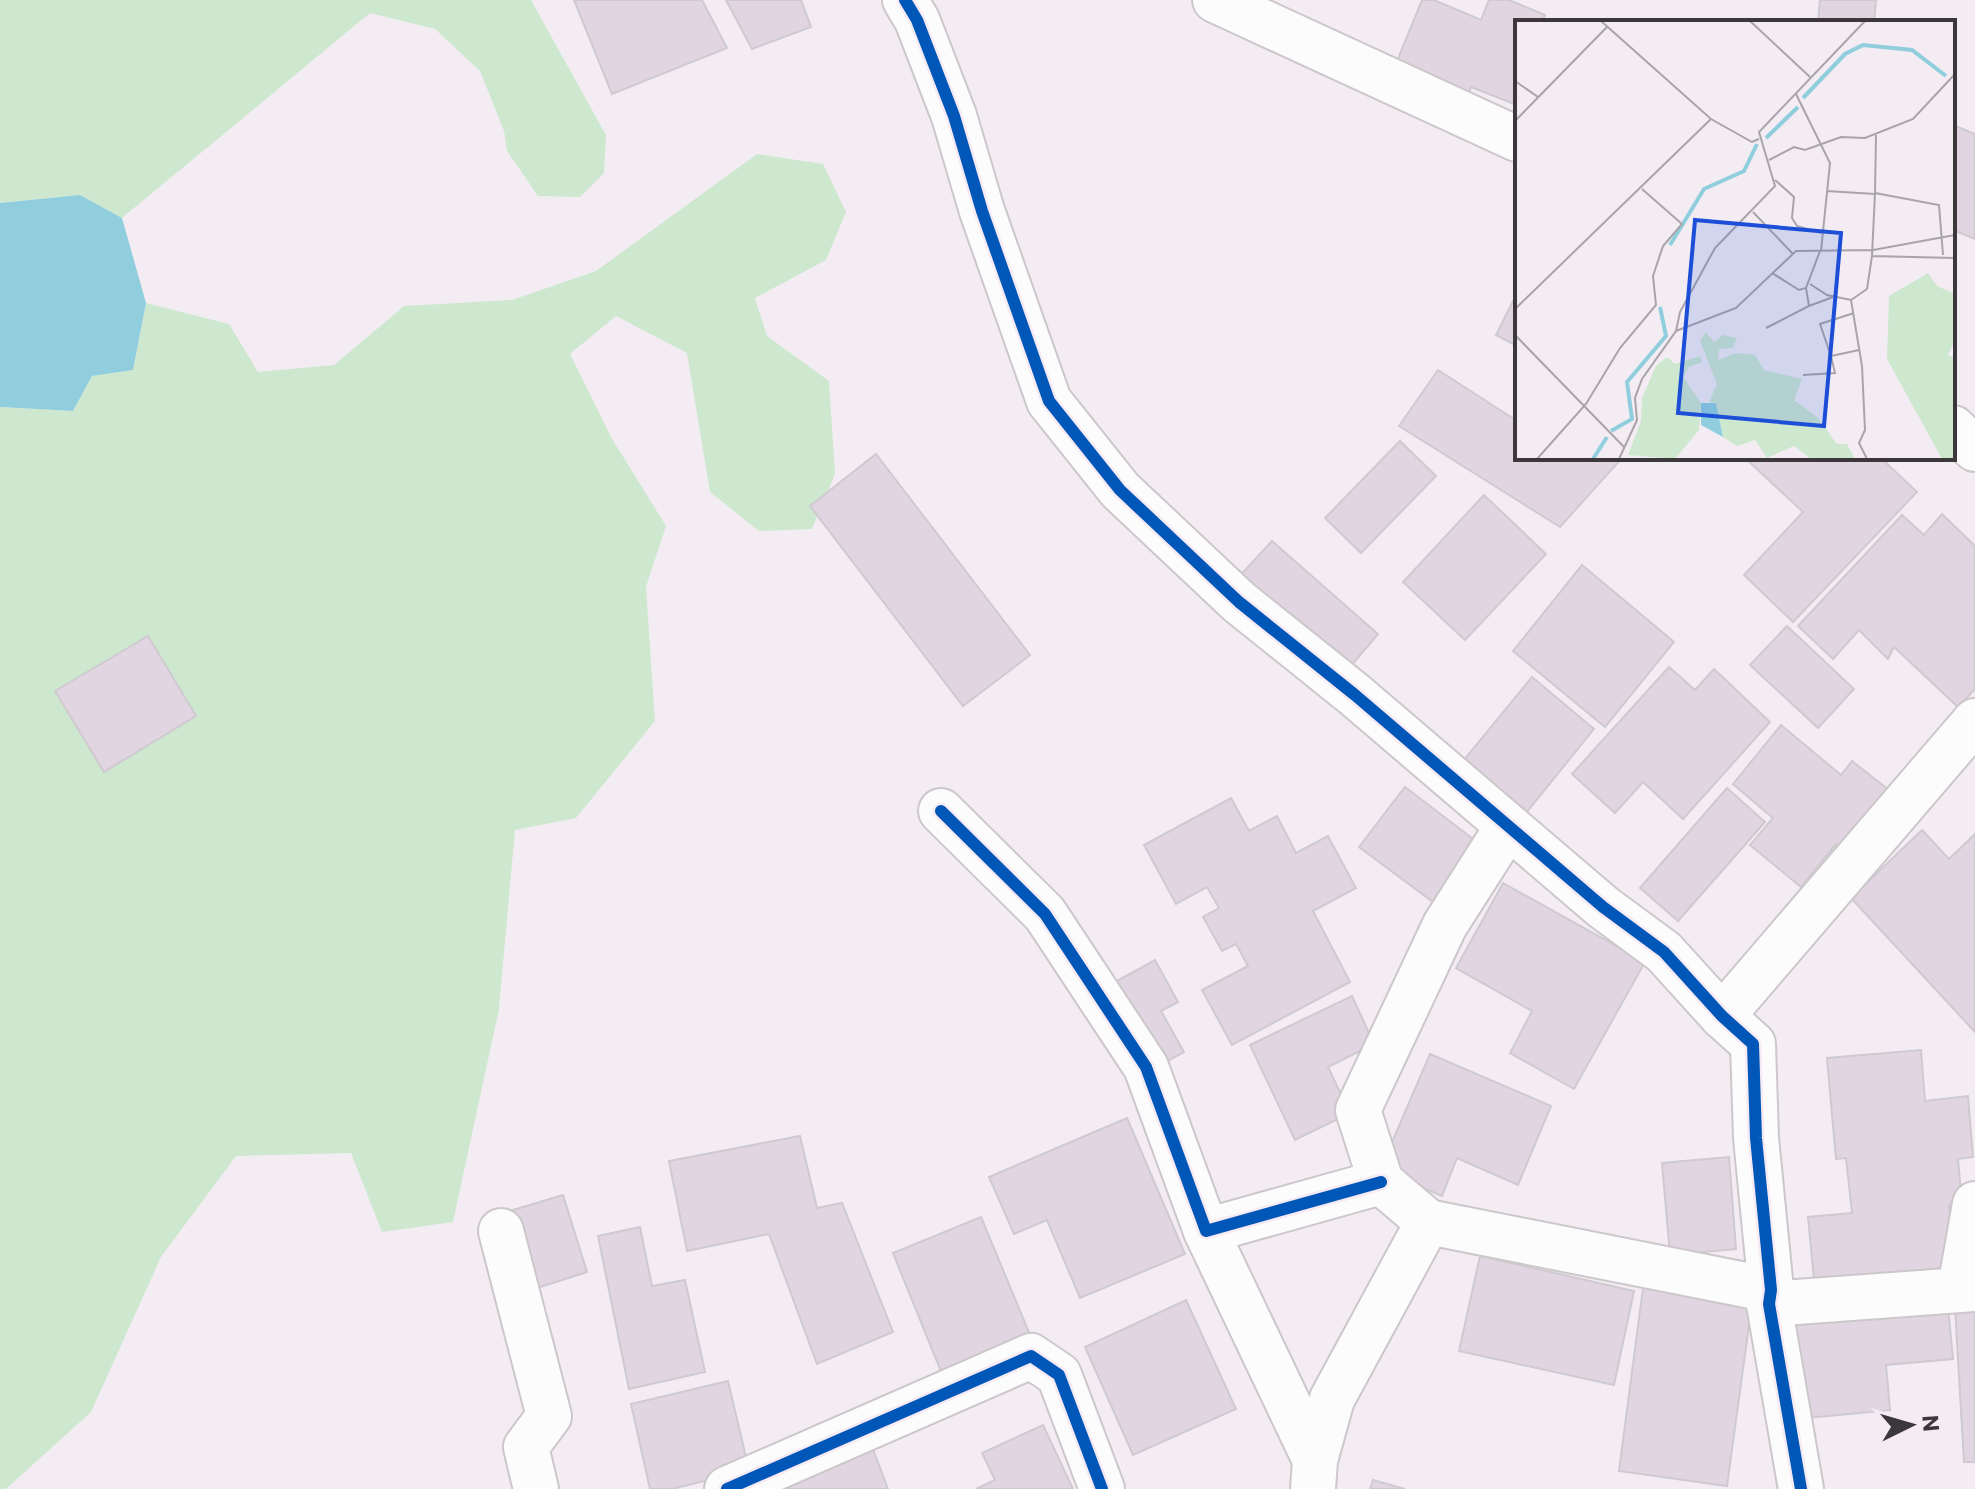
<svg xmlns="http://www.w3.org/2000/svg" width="1975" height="1489" viewBox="0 0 1975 1489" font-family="Commissioner,sans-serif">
<rect width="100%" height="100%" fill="#f3edf3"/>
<!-- green -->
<g fill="#cee8cf">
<path d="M 0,0 L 531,0 L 606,135 L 604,173 L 580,197 L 538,196 L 507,151 L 504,131 L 480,71 L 435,29 L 370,13 L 122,218 L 80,195 L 0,203 Z"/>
<path d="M 757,154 L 823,164 L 846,212 L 826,260 L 755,298 L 767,336 L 829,381 L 835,474 L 812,529 L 759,531 L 710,492 L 687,353 L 616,316 L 570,354 L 611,437 L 666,526 L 646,587 L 655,721 L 576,818 L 515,830 L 499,1009 L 453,1222 L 382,1232 L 351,1153 L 236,1156 L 161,1257 L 91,1412 L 6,1489 L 0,1489 L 0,407 L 73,411 L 92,376 L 133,370 L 146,303 L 229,324 L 258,372 L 334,365 L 404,306 L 512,300 L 596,271 Z"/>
</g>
<!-- water -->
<path fill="#91cedd" d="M 80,195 L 122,218 L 146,303 L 133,370 L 92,376 L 73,411 L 0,407 L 0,203 Z"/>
<!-- building -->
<g fill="#e1d5e1" stroke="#cfcacf" stroke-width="2">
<path d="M 574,0 L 702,0 L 727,48 L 612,94 Z"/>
<path d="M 726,0 L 801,0 L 811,27 L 752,49 Z"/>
<path d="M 1422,0 L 1434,0 L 1481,20 L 1489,0 L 1509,0 L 1545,15 L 1542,22 L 1517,22 L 1517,105 L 1471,87 L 1466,100 L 1393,71 Z"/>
<path d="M 1820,0 L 1876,0 L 1874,22 L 1818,22 Z"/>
<path d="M 1953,125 L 1975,134 L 1975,239 L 1953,230 Z"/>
<path d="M 1517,293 L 1517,346 L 1496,335 Z"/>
<path d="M 1438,370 L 1517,421 L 1517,458 L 1622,458 L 1560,527 L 1399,426 Z"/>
<path d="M 1400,441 L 1436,476 L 1361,553 L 1325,518 Z"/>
<path d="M 876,454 L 1030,655 L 963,706 L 810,506 Z"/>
<path d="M 1745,458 L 1881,458 L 1917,492 L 1793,622 L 1744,575 L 1803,512 Z"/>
<path d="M 1484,495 L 1546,554 L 1465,640 L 1403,582 Z"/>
<path d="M 1942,514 L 1975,546 L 1975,689 L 1958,707 L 1894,647 L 1888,659 L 1859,630 L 1833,659 L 1798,626 L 1902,515 L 1924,535 Z"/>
<path d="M 1272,541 L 1378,634 L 1345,673 L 1237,579 Z"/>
<path d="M 1582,565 L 1674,642 L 1605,727 L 1513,651 Z"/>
<path d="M 1787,626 L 1854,689 L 1818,728 L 1750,665 Z"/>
<path d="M 148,636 L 196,716 L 104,772 L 55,691 Z"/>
<path d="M 1669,667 L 1695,690 L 1714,669 L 1770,722 L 1683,819 L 1643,782 L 1615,813 L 1572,774 Z"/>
<path d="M 1532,677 L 1594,729 L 1526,813 L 1463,761 Z"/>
<path d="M 1781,725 L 1841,775 L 1852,761 L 1894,794 L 1847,853 L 1836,844 L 1801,887 L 1750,845 L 1773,818 L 1733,784 Z"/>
<path d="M 1405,787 L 1477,842 L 1433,902 L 1359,847 Z"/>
<path d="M 1727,788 L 1765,822 L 1678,921 L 1640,888 Z"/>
<path d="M 1231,798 L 1249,831 L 1277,816 L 1296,853 L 1328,836 L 1356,888 L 1313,911 L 1350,982 L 1232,1045 L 1202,990 L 1248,966 L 1236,944 L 1222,951 L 1203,917 L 1219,908 L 1207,887 L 1176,904 L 1144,845 Z"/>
<path d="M 1922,830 L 1949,859 L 1975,834 L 1975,1032 L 1851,898 Z"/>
<path d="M 1503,883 L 1645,962 L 1574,1089 L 1510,1053 L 1532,1011 L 1456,968 Z"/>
<path d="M 1155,960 L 1178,1002 L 1161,1011 L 1184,1052 L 1151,1070 L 1106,987 Z"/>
<path d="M 1352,996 L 1374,1044 L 1328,1067 L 1350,1113 L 1295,1140 L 1250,1045 Z"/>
<path d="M 1921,1050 L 1925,1101 L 1968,1096 L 1973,1157 L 1958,1159 L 1962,1204 L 1949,1205 L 1956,1267 L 1814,1280 L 1808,1217 L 1852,1213 L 1846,1158 L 1836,1159 L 1827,1058 Z"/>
<path d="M 1430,1054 L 1551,1106 L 1518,1185 L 1457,1158 L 1442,1196 L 1380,1170 Z"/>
<path d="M 1127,1118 L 1185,1254 L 1080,1298 L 1047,1220 L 1014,1234 L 989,1177 Z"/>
<path d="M 800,1136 L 817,1208 L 842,1203 L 893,1332 L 817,1364 L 769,1234 L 687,1251 L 669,1161 Z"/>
<path d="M 1729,1157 L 1736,1249 L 1670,1255 L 1662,1163 Z"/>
<path d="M 563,1195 L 587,1272 L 534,1289 L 510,1211 Z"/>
<path d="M 981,1217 L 1033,1342 L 944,1379 L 893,1253 Z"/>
<path d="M 640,1227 L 652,1286 L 685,1280 L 705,1372 L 629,1389 L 598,1236 Z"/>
<path d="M 1480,1256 L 1634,1291 L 1614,1385 L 1459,1351 Z"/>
<path d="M 1643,1288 L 1752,1303 L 1727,1486 L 1619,1471 Z"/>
<path d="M 1186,1300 L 1236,1409 L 1133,1455 L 1085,1347 Z"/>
<path d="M 1975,1306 L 1975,1462 L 1964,1462 L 1955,1307 Z"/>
<path d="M 1948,1307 L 1953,1359 L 1886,1365 L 1890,1410 L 1797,1419 L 1790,1320 Z"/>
<path d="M 728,1381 L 749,1470 L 672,1489 L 650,1489 L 631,1404 Z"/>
<path d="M 1043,1425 L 1073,1489 L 976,1489 L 995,1480 L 982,1453 Z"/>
<path d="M 871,1444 L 888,1489 L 753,1489 Z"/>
<path d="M 1373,1480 L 1405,1489 L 1370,1489 Z"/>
</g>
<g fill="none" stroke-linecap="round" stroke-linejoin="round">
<defs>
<g id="street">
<path d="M 905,0 L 917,20 L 954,116 L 982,211 L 1049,401 L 1120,490 L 1239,602 L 1355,695 L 1603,907 L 1664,952 L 1722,1016 L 1753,1044 L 1756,1138 L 1771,1290 L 1769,1304 L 1801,1489"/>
<path d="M 1215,0 L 1517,139"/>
<path d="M 1953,428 L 1975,449"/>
<path d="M 941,811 L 1045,914 L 1146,1067 L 1206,1231 L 1381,1182"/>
<path d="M 1508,826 L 1445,925 L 1358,1110 L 1381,1182 L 1428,1222 L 1771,1290"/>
<path d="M 1722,1016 L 1975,721"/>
<path d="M 501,1231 L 549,1416 L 526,1447 L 536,1489"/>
<path d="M 1206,1231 L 1315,1460"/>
<path d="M 1960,1289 L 1975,1204"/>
<path d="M 1769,1304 L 1975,1289"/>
<path d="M 727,1489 L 1031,1356 L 1059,1375 L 1102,1489"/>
<path d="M 1313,1489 L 1315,1460 L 1332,1399 L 1428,1222"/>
</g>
</defs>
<!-- street casing -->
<use href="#street" stroke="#ccc7cb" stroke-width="48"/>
<!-- street -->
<use href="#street" stroke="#fdfcfd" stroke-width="44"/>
<defs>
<g id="cycleway">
<path d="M 905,0 L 917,20 L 954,116 L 982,211 L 1049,401 L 1120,490 L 1239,602 L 1355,695 L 1603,907 L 1664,952 L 1722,1016 L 1753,1044 L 1756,1138 L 1771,1290 L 1769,1304 L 1801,1489"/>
<path d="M 941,811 L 1045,914 L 1146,1067 L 1206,1231 L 1381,1182"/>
<path d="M 727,1489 L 1031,1356 L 1059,1375 L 1102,1489"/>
</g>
</defs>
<!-- cycleway casing -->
<use href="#cycleway" stroke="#f6eaf5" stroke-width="17"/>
<!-- cycleway -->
<use href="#cycleway" stroke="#0057b8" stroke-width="12"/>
</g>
<!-- overview -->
<g transform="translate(1515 20)">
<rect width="440" height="440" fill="#f3edf3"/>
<path d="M 413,253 L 422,266 L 440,274 L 440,321 L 433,335 L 440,338 L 440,439 L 427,439 L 372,339 L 374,276 ZM 191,312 L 199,322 L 208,315 L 222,318 L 218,328 L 204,329 L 203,340 L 221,333 L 240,335 L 249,350 L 287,359 L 279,380 L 302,397 L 322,424 L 332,424 L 340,439 L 296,439 L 279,426 L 252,438 L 240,420 L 222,426 L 208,417 L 201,383 L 194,382 L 202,364 L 185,321 ZM 185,336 L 187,342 L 174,347 L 168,357 L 186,383 L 184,410 L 160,439 L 113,435 L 126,401 L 127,378 L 141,346 L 152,337 L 160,344 Z" fill="#cee8cf"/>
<path d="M 186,383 L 201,383 L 208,417 L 186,405 Z" fill="#91cedd"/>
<path fill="none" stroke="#91cedd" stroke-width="4" d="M 288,78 L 330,34 L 348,25 L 397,30 L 431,56M 251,118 L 283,87M 155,225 L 189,169 L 229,151 L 242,124M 96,411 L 117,399 L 112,362 L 151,316 L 145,287M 78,439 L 92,417"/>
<path fill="none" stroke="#a9a4a9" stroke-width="2" d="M 86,1 L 196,99 L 237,122 L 244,119M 235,1 L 295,57M 0,61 L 23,77M 281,74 L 315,143 L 306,231M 0,101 L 92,7M 254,140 L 279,127 L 290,130 L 326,117 L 350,118 L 398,99 L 440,54M 260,160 L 279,177 L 277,198 L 282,206 L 306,213M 312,171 L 360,174M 360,173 L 361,115M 238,192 L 278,234M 428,235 L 424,185 L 360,173 L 357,236 L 440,238M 257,253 L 284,270 L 291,268 L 305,231M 295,264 L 312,275 L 336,280 L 352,269 L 357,236M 336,280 L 347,346 L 350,410 L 344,423 L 352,439M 294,286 L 318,277M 0,289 L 196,99M 251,308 L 294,286 L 291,268M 161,311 L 221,288 L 281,231 L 358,230 L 440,215M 0,315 L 110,428M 316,336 L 305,304 L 339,293M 288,355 L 320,353 L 316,336 L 344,330M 22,439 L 71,384 L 105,328 L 141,285 L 138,256 L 148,226 L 167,204 L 127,169M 104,439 L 122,400 L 120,378 L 127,359 L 161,311 L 165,292 L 200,228 L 260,166 L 244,112 L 350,1"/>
<path fill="#1d4ed8" fill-opacity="0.15" stroke="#1d4ed8" stroke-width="4" d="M 180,200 L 326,213 L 309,406 L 163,393 Z"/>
<rect width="440" height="440" fill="none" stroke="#3b373b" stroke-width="4"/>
</g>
<!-- north arrow -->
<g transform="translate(1911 1425) rotate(85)" stroke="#f6eaf5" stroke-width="6" paint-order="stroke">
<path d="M0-6L14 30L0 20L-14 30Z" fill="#3b373b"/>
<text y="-12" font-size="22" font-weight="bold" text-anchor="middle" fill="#3b373b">N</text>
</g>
</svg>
